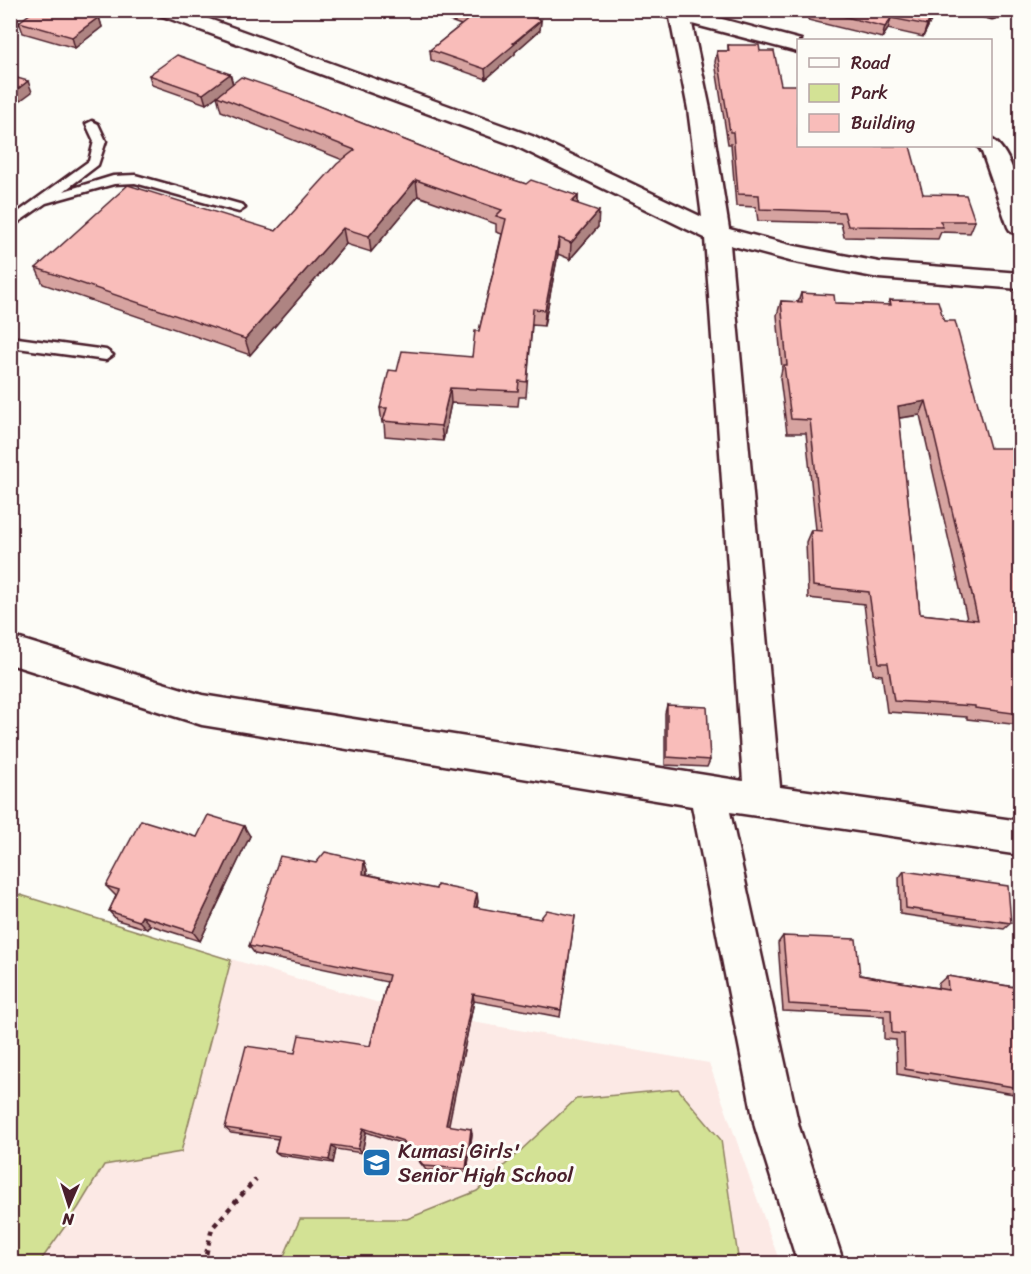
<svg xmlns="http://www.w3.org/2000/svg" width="1031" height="1274" viewBox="0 0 1031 1274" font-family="Sriracha,sans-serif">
<rect width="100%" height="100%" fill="#fdfcf7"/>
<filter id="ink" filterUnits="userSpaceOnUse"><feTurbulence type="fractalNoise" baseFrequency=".0167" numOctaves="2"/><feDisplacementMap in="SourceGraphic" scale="12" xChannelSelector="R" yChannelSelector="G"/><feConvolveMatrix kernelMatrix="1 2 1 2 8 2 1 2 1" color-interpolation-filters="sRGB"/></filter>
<g filter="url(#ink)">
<!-- built -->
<path fill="#fce9e5" d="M 11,892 L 75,913 L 403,1010 L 709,1063 L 780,1263 L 11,1264 Z"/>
<!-- green -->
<g fill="#d3e295" stroke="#8e8060" stroke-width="1.5">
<path d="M 11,892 L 231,960 L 181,1152 L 104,1165 L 78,1208 L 39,1263 L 11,1263 Z"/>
<path d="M 678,1089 L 721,1140 L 738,1257 L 737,1263 L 281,1263 L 300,1219 L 407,1219 L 477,1191 L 576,1099 Z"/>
</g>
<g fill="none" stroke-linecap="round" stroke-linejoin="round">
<defs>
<g id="lane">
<path d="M 92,121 L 98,124 L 106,141 L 98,165 L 64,191 L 113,176 L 135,175 L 243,205 L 245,208 L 239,212 L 135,183 L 114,184 L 46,203 L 10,228 L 10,218 L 89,161 L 94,141 L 86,124 Z"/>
<path d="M 10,337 L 106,350 L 113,355 L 106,360 L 10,347 Z"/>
</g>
<g id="street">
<path d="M 35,10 L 17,24 L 10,26 L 11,10 Z"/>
<path d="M 154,10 L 184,10 L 532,136 L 702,217 L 688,109 L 670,18 L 656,14 L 653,10 L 688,10 L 801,40 L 798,40 L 798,52 L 692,24 L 710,109 L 729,229 L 790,245 L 879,262 L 1020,273 L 1020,289 L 879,278 L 790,261 L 730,245 L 780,787 L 1020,821 L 1020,855 L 730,812 L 799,1127 L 844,1264 L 798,1264 L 755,1127 L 692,806 L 202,725 L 10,664 L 10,636 L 202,695 L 743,781 L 705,238 L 516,146 L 157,14 Z"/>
<path d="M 973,10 L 1001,10 L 1002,12 L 999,16 L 992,18 L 976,14 Z"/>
<path d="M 990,139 C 1005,143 1019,181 1020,196 C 1022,209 1020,222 1020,235 L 1011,232 L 1008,227 L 982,152 L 978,146 L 990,146 Z"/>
</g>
</defs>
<!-- lane casing -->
<use href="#lane" stroke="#4a1f2b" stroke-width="5"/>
<!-- street casing -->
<use href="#street" stroke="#4a1f2b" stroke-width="5"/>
<!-- path -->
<path stroke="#4a1f2b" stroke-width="4.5" stroke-dasharray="5 5" stroke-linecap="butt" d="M 204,1264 L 212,1228 L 256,1179"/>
<!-- lane -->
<use href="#lane" fill="#fdfcf7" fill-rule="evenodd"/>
<!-- street -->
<use href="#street" fill="#fdfcf7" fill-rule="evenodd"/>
</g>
<!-- wall -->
<g fill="#d6a3a0" stroke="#4a1f2b" stroke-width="1.5" fill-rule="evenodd">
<path d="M 420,10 L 526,10 L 526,15 L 541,20 L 540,30 L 515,52 L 515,54 L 486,79 L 431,60 L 430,50 L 461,25 Z"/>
<path d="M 809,10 L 936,10 L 923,37 L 888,29 L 882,38 L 808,20 Z"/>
<path d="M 99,17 L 102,27 L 75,48 L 23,33 L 19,22 Z"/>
<path d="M 728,45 L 760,51 L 781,85 L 798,146 L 923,194 L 975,221 L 970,233 L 941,232 L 938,239 L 844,237 L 841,223 L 758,221 L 756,207 L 736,206 L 731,144 L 728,144 L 715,62 L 717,51 L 728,51 Z"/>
<path d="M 230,74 L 233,83 L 294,95 L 295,97 L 463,163 L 526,184 L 578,196 L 578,204 L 598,227 L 570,259 L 558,254 L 544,326 L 532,325 L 526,397 L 519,397 L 518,406 L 451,403 L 443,441 L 385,436 L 384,423 L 382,423 L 380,408 L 397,371 L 472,357 L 479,331 L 502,234 L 496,232 L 496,224 L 418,196 L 371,252 L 346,244 L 250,355 L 43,284 L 36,268 L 276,231 L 343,160 L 221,111 L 217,96 L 206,104 L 152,85 L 149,75 Z"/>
<path d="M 1020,114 L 1020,145 L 1016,132 L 1020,121 L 1019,118 Z"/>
<path d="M 801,293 L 835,303 L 888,305 L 890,300 L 1020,573 L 1020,725 L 967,719 L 967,717 L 887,712 L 882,675 L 873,674 L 864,604 L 808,598 L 806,542 L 811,530 L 816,530 L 806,433 L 787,433 L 780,378 L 782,369 L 777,315 L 781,301 L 798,302 ZM 920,415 L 967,619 L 920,614 L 899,418 Z"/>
<path d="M 667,705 L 710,760 L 707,767 L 665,765 L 665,713 Z"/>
<path d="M 250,836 L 200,941 L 150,925 L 147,929 L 117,920 L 109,911 L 116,896 L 106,886 L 197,837 Z"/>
<path d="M 364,861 L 367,870 L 367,874 L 478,901 L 477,908 L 540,919 L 575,916 L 560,1017 L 474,1001 L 448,1125 L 472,1134 L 467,1172 L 426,1170 L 406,1145 L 366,1132 L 362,1153 L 336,1149 L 333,1163 L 280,1155 L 275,1152 L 278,1139 L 231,1133 L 225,1128 L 295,1053 L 370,1046 L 387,982 L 255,954 L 249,946 L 316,863 Z"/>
<path d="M 904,871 L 1011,923 L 1004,929 L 900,914 L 899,878 Z"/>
<path d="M 783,936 L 860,975 L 938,988 L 938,984 L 947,976 L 1020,988 L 1020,1095 L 897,1074 L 896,1040 L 884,1039 L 884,1016 L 783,1011 L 778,943 Z"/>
</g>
<!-- shaded-wall -->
<g fill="#ae8482" stroke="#4a1f2b" stroke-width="1.5">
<path d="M 934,10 L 936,10 L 923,37 L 927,25 Z"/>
<path d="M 99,17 L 102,27 L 75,48 L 72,37 Z"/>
<path d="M 891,18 L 888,29 L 882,38 L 885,27 Z"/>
<path d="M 541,20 L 540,30 L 515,52 L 515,54 L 486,79 L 485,69 Z"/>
<path d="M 230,74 L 233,85 L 206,104 L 203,94 Z"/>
<path d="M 28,81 L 32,92 L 10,108 L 10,95 Z"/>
<path d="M 416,180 L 418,196 L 371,252 L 369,236 Z"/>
<path d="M 578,196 L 577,212 L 572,202 Z"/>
<path d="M 599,211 L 598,227 L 570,259 L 571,243 Z"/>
<path d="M 343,228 L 346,244 L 250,355 L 245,339 Z"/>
<path d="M 559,238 L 558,254 L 544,326 L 545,310 Z"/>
<path d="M 450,388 L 451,403 L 443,441 L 441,426 Z"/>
<path d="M 926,401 L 920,415 L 892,419 L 898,406 Z"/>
<path d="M 244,826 L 250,836 L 200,941 L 193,932 Z"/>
<path d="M 364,861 L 367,870 L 366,882 L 363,874 Z"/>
<path d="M 477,893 L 478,901 L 475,916 L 474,907 Z"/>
<path d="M 142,916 L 150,925 L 147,929 L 139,921 Z"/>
<path d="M 473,994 L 474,1001 L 448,1129 L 446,1125 Z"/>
<path d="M 363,1128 L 366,1132 L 362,1153 L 358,1149 Z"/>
<path d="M 471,1129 L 472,1134 L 467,1172 L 466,1169 Z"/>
<path d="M 332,1145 L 336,1149 L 333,1163 L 329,1160 Z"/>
</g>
<!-- building -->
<g fill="#f9bdba" stroke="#4a1f2b" stroke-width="1.5" fill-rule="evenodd">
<path d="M 35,10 L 75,10 L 99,17 L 72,37 L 19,22 Z"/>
<path d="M 448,10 L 524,10 L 520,14 L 541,20 L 513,43 L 515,44 L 485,69 L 430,50 L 470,18 Z"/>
<path d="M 819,10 L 934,10 L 927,25 L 891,18 L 885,27 Z"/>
<path d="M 728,45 L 759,45 L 760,51 L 774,51 L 781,85 L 798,85 L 798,146 L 910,146 L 923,194 L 966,195 L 975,221 L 940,221 L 943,227 L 848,226 L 844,212 L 760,209 L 759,195 L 738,194 L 733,132 L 730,132 L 717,51 L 729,51 Z"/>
<path d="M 177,55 L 230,74 L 203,94 L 149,75 Z"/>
<path d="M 10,76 L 28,81 L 10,95 Z"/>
<path d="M 241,77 L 294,95 L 293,96 L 463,163 L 526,184 L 531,180 L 578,196 L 572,202 L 599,211 L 571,243 L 559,238 L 545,310 L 533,309 L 527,382 L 519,381 L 518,391 L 450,388 L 441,426 L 383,421 L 387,408 L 380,408 L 389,370 L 397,371 L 402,351 L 472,357 L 475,331 L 479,331 L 506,219 L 496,216 L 502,210 L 416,180 L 369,236 L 343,228 L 245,339 L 36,268 L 128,185 L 276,231 L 337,164 L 355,150 L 217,96 Z"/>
<path d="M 801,293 L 834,295 L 835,303 L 891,305 L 890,300 L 938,301 L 944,321 L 955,321 L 990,448 L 1020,448 L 1020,562 L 1019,563 L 1020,575 L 1020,714 L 975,708 L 975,706 L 894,701 L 888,663 L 879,663 L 869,592 L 813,586 L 811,530 L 822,531 L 810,420 L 791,419 L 784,365 L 787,365 L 781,301 L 802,302 ZM 926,401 L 978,620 L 920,614 L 898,406 Z"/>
<path d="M 667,705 L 707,707 L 710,760 L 667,757 Z"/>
<path d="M 208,815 L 244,826 L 193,932 L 142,916 L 139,921 L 109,911 L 119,890 L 106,886 L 141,820 L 197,837 Z"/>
<path d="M 325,852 L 364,861 L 363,874 L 436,889 L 437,885 L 477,893 L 474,907 L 540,919 L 547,910 L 575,916 L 561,1010 L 473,994 L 446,1125 L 471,1129 L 466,1169 L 424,1166 L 403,1141 L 363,1128 L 358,1149 L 332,1145 L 329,1160 L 275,1152 L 279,1136 L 225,1128 L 246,1046 L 295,1053 L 299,1035 L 370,1046 L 389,975 L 249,946 L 280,856 L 316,863 Z"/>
<path d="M 904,871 L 1008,886 L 1011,923 L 906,908 Z"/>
<path d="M 783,936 L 856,939 L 860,975 L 948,990 L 947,976 L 1020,988 L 1020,1088 L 905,1069 L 904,1034 L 892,1033 L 891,1010 L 789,1004 Z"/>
</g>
</g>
<!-- icons -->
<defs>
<symbol id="school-square" viewBox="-11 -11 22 22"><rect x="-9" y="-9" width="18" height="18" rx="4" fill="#1f6fb2" stroke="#fdfcf7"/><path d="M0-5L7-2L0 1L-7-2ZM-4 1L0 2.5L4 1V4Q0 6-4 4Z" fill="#fff"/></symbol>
</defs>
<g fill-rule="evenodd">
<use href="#school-square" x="360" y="1146" width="33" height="33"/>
</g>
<g text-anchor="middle" stroke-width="6" stroke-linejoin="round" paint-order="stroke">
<!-- near-poi labels -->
<g font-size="21" fill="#4a1f2b" stroke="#fdfcf7" text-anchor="start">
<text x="398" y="1158">Kumasi Girls'<tspan x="398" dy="24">Senior High School</tspan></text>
</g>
</g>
<!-- margin -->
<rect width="1031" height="1274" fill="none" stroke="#fdfcf7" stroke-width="36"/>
<rect x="18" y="18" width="995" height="1238" fill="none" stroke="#4a1f2b" stroke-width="2" filter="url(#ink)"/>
<!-- legend -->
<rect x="797" y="39" width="195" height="108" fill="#fdfcf7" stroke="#b5a4a5" stroke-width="1.5"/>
<rect x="809" y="58" width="30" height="9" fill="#fdfcf7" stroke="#b5a4a5" stroke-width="1.5"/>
<text x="851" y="69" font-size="18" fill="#4a1f2b">Road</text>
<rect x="809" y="84" width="30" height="18" fill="#d3e295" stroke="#b5a4a5" stroke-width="1.5"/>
<text x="851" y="99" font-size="18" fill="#4a1f2b">Park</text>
<rect x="809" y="114" width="30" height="18" fill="#f9bdba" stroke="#b5a4a5" stroke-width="1.5"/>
<text x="851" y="129" font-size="18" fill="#4a1f2b">Building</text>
<!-- north arrow -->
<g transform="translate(69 1205) rotate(183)" stroke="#fdfcf7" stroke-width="4.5" paint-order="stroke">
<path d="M0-4.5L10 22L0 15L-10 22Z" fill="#4a1f2b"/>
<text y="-9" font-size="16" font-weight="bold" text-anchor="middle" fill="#4a1f2b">N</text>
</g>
</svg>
